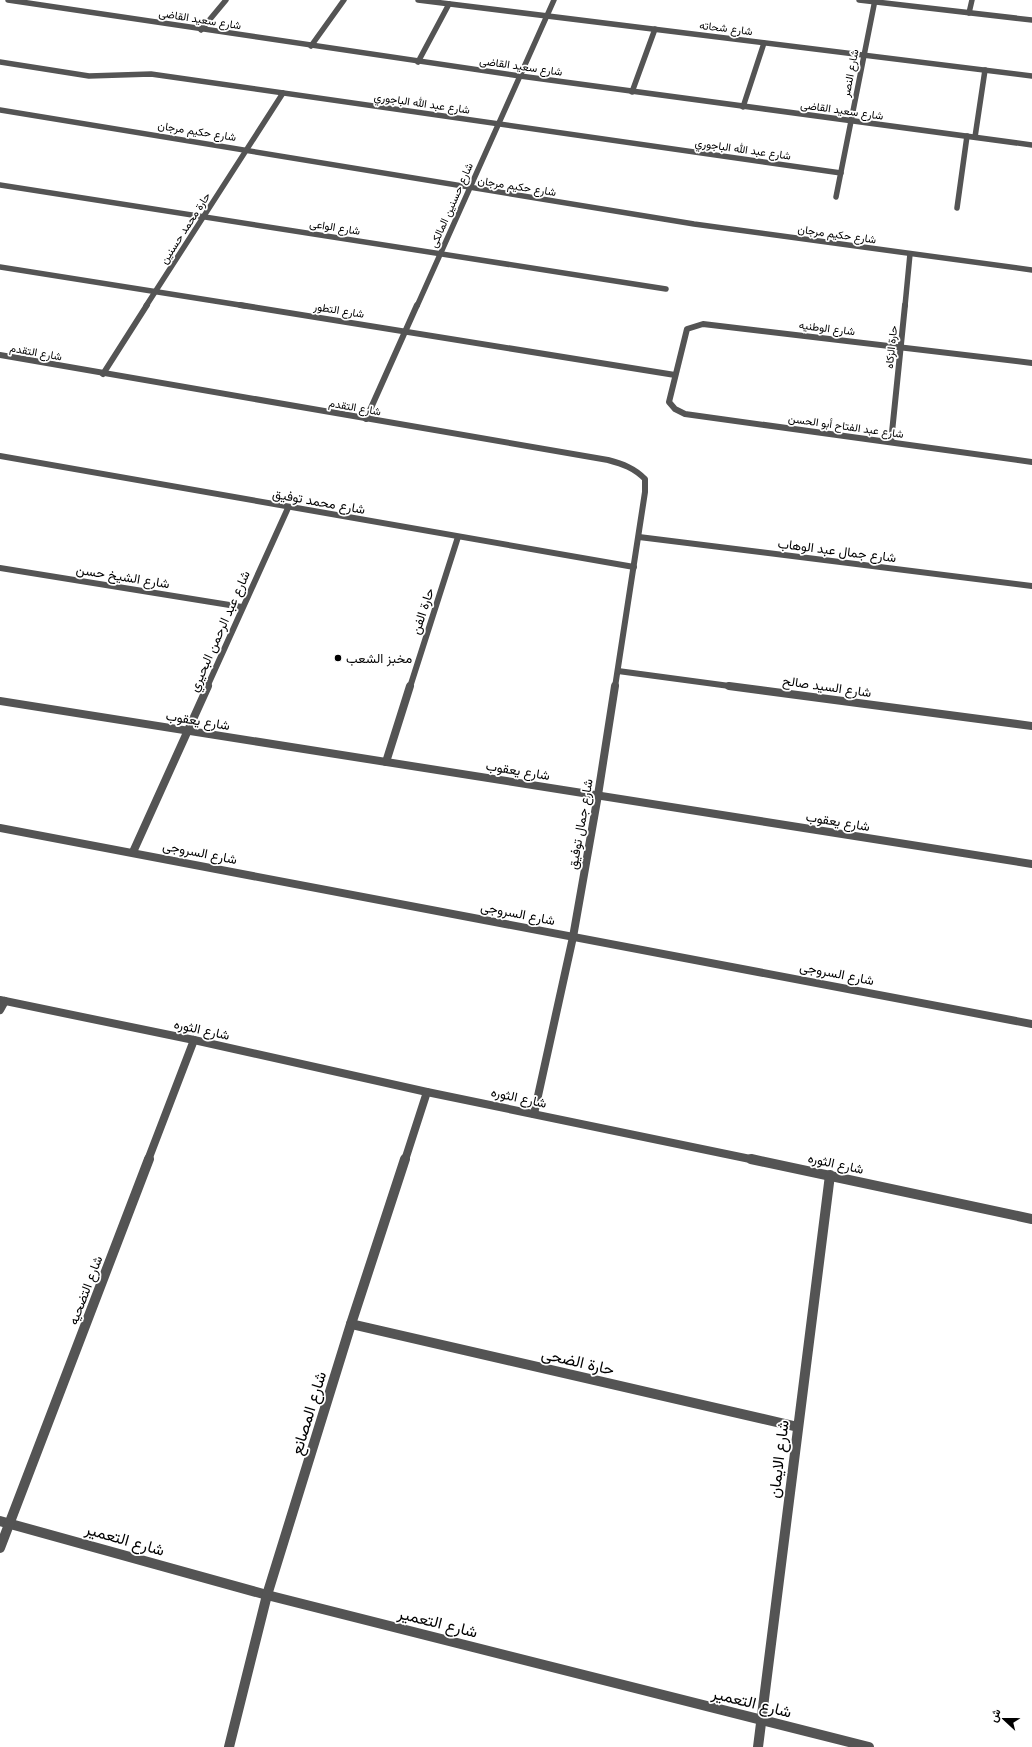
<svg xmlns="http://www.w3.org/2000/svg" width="1032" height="1747" viewBox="0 0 1032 1747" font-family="Arial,Vazirmatn,sans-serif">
<rect width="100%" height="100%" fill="#fff"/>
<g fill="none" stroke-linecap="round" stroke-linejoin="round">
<!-- minor-far3 -->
<g stroke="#545454" stroke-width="5.5">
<path d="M 8,0 L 520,76 L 1032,145"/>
<path d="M 418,0 L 1032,76"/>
<path d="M 859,0 L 1032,20"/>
<path d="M 969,13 L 972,0"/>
<path d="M 201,30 L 226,0"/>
<path d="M 311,46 L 344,0"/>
<path d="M 0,62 L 89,76 L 151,74 L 841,173"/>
<path d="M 418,62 L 449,4"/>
<path d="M 632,92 L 655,29"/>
<path d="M 743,107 L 764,43"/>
<path d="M 0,110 L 694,224 L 1032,270"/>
<path d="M 975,137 L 985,70"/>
<path d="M 0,185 L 666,289"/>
<path d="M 836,197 L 875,0"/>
<path d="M 957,208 L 967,136"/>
<path d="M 0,267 L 246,306"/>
<path d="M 146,306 L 283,93"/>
<path d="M 417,306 L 554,0"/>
<path d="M 905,306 L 910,254"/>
</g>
<!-- minor-far2 -->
<g stroke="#545454" stroke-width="6">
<path d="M 240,305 L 675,375"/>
<path d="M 0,355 L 608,460 C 623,464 634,468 645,479 L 645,492 L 615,687"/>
<path d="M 1032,363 L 703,324 L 687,329 L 669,402 L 675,409 L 685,414 L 1032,462"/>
<path d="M 103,374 L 147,305"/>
<path d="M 366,419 L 417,305"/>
<path d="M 891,442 L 905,305"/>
<path d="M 0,456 L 634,567"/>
<path d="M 639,537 L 1032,586"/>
<path d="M 0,568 L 242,607"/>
<path d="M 618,671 L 737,687"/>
<path d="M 207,687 L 288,508"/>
<path d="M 410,687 L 458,537"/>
</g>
<!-- minor-far1 -->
<g stroke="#545454" stroke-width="8">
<path d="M 729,686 L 1032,726"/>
<path d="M 0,701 L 1032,864"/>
<path d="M 386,762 L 410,686"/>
<path d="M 0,828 L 1032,1024"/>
<path d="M 133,852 L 208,686"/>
<path d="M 0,1000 L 194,1040 L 427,1092 L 755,1160"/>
<path d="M 0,1010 L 5,1001"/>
<path d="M 534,1114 L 573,937 L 598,795 L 615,686"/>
<path d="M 148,1160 L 194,1040"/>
<path d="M 405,1160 L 427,1092"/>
</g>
<!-- minor -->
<g stroke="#545454" stroke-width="10">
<path d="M 751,1159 L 1032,1219"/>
<path d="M 351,1324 L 798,1427"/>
<path d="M 0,1521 L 267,1595 L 869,1747"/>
<path d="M 0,1548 L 149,1159"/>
<path d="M 229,1747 L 267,1595 L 351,1324 L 405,1159"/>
<path d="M 758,1747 L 830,1175"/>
</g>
</g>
<!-- markers -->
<circle fill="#000" stroke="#fff" stroke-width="1.5" cx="338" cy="658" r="4"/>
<g text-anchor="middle" stroke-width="3.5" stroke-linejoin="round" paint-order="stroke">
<!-- far-street labels -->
<g font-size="11" fill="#000" stroke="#fff">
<text transform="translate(200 19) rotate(9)" y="4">شارع سعيد القاضى</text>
<text transform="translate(726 28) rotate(7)" y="4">شارع شحاته</text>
<text transform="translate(521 66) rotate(8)" y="4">شارع سعيد القاضى</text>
<text transform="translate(850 73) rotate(-79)" y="4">شارع النصر</text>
<text transform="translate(422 103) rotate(8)" y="4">شارع عبد الله الباجوري</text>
<text transform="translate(842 110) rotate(8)" y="4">شارع سعيد القاضى</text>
<text transform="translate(197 131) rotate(9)" y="4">شارع حكيم مرجان</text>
<text transform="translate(743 149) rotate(8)" y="4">شارع عبد الله الباجوري</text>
<text transform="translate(517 186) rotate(9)" y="4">شارع حكيم مرجان</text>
<text transform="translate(451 205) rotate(-66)" y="4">شارع حسنين المالكى</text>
<text transform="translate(335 227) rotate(9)" y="4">شارع الواعى</text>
<text transform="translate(185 228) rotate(-57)" y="4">حارة محمد حسنين</text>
<text transform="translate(837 234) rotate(8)" y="4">شارع حكيم مرجان</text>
<text transform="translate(339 310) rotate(9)" y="4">شارع التطور</text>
<text transform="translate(827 328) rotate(7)" y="4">شارع الوطنيه</text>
<text transform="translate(891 347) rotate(-84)" y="4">حارة الزكاه</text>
<text transform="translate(36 352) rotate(10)" y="4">شارع التقدم</text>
<text transform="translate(355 407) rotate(10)" y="4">شارع التقدم</text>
<text transform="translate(846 426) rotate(8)" y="4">شارع عبد الفتاح أبو الحسن</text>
</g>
<!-- street labels -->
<g font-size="13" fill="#000" stroke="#fff">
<text transform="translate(319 501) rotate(10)" y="5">شارع محمد توفيق</text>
<text transform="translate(837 550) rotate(7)" y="5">شارع جمال عبد الوهاب</text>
<text transform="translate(123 576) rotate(9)" y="5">شارع الشيخ حسن</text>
<text transform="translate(422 611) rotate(-72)" y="5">حارة الفن</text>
<text transform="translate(219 631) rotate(-66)" y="5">شارع عبد الرحمن البحيري</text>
<text transform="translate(827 686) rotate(8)" y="5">شارع السيد صالح</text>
<text transform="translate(198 720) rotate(9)" y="5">شارع يعقوب</text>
<text transform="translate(518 770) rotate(9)" y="5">شارع يعقوب</text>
<text transform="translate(838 821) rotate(9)" y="5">شارع يعقوب</text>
<text transform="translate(580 824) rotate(-80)" y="5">شارع جمال توفيق</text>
<text transform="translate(200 852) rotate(11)" y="5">شارع السروجى</text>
<text transform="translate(518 913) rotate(11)" y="5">شارع السروجى</text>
<text transform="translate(837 973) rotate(11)" y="5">شارع السروجى</text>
<text transform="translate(202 1029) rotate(12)" y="5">شارع الثوره</text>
<text transform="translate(519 1097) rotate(12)" y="5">شارع الثوره</text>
<text transform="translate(836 1163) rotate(12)" y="5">شارع الثوره</text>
<text transform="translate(85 1290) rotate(-69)" y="5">شارع التضحيه</text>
</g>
<!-- poi labels -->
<g font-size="13" fill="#000" stroke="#fff" text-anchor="start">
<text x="346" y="663">مخبز الشعب</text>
</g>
<!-- near-street labels -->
<g font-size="16" fill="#000" stroke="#fff">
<text transform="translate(578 1361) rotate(13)" y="6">حارة الضحى</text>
<text transform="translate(308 1413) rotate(-73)" y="6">شارع المصانع</text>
<text transform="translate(778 1459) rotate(-83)" y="6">شارع الايمان</text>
<text transform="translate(125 1539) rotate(16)" y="6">شارع التعمير</text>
<text transform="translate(438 1622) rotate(14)" y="6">شارع التعمير</text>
<text transform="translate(752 1702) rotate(14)" y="6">شارع التعمير</text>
</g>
</g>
<!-- north arrow -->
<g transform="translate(1004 1719) rotate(292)" stroke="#ffffff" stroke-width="3" paint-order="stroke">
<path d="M0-3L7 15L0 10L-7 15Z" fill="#000000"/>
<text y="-6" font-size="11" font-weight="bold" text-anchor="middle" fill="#000000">ش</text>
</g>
</svg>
